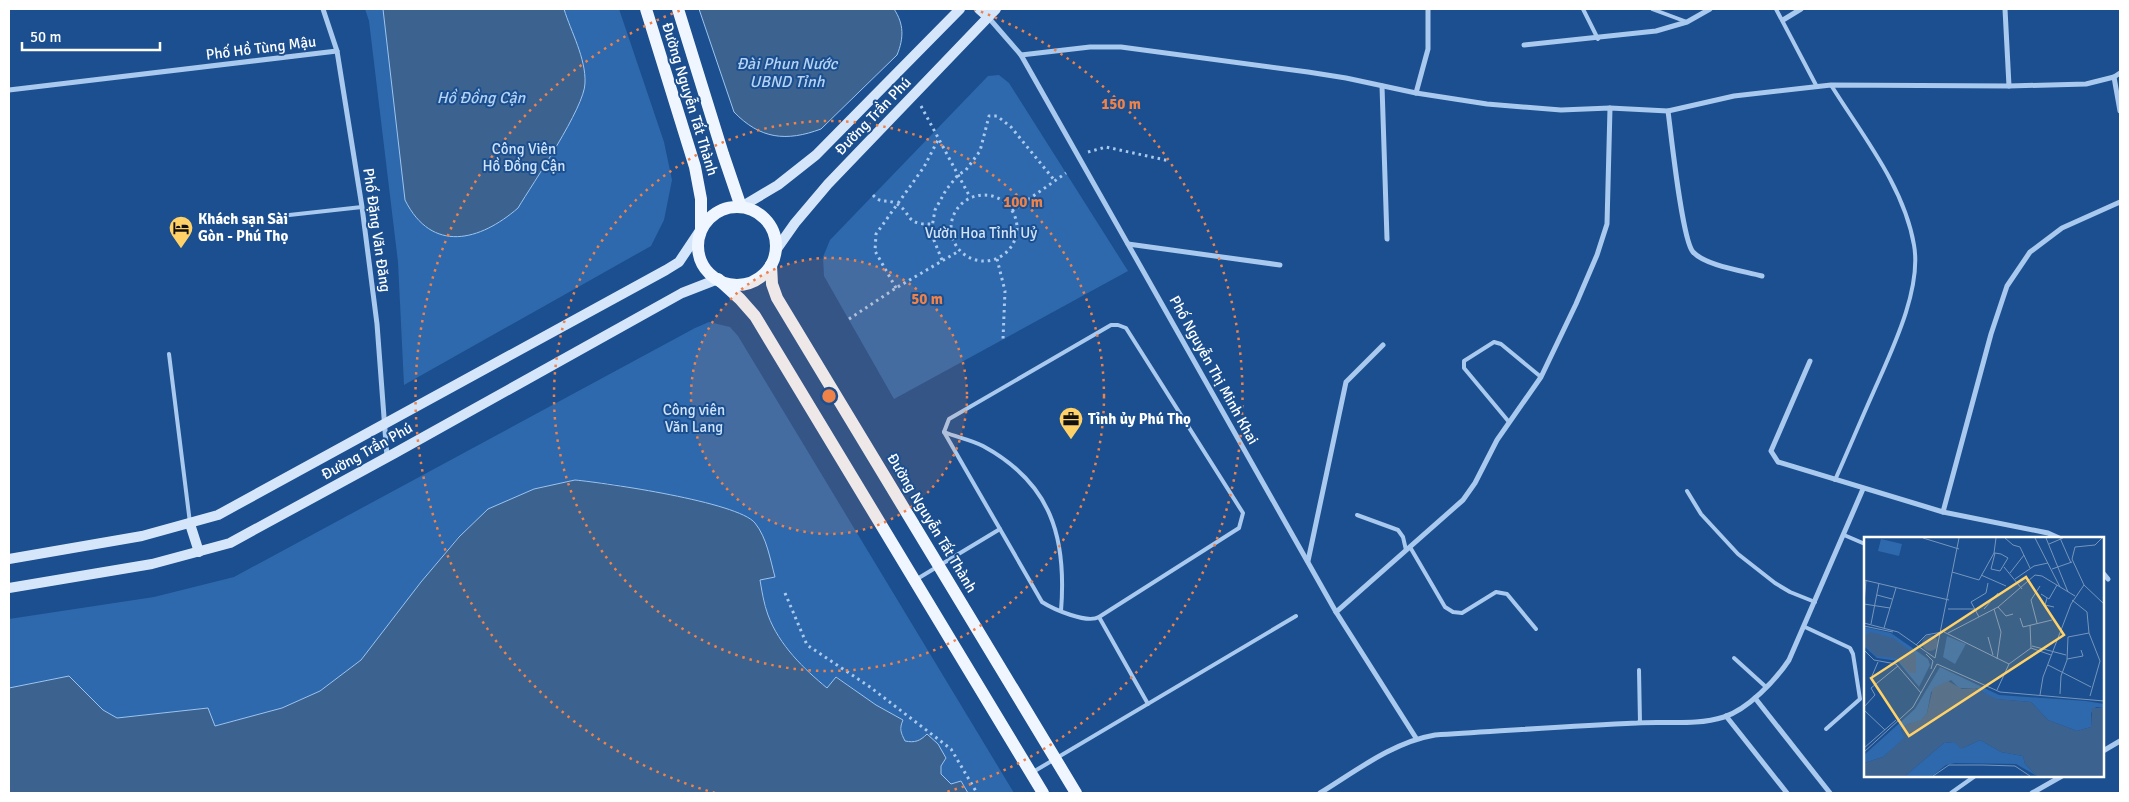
<svg xmlns="http://www.w3.org/2000/svg" width="2129" height="802" viewBox="0 0 2129 802" font-family="Signika,sans-serif">
<rect width="100%" height="100%" fill="#1b4f8f"/>
<!-- green -->
<g fill="#2e69ad">
<path d="M 365,9 L 619,9 L 664,142 L 672,180 L 664,220 L 651,246 L 404,385 L 398,262 L 369,21 Z"/>
<path d="M 999,75 L 1009,83 L 1128,271 L 894,399 L 824,276 L 823,257 L 830,240 L 988,76 Z"/>
<path d="M 709,322 L 730,327 L 738,336 L 1014,793 L 968,793 L 961,781 L 951,784 L 941,774 L 941,766 L 946,758 L 926,735 C 920,742 915,743 905,741 C 901,733 900,729 903,720 L 876,705 L 837,677 L 828,689 C 805,670 778,643 768,614 C 765,603 762,591 760,580 L 775,577 L 721,507 L 614,484 L 575,480 L 534,489 L 458,537 L 421,582 L 361,660 L 320,691 L 282,708 L 214,726 L 208,708 L 117,718 L 103,710 L 69,676 L 9,688 L 9,619 L 154,597 L 234,577 L 695,328 Z"/>
</g>
<!-- water -->
<g fill="#3c6290" stroke="#9cc4f0">
<path d="M 383,9 L 564,9 C 571,32 586,58 585,83 C 585,107 533,183 518,208 C 480,241 432,254 405,200 Z"/>
<path d="M 699,9 L 894,9 C 904,24 904,38 897,55 L 821,129 C 786,142 760,139 734,112 Z"/>
<path d="M 575,480 C 606,483 738,502 755,523 C 767,538 770,559 775,577 L 760,580 C 762,592 764,604 768,615 C 779,645 804,669 827,688 L 836,677 L 876,705 L 903,720 C 899,729 901,733 905,741 C 915,743 920,741 927,734 L 938,744 L 946,758 L 941,766 L 941,774 L 951,784 L 961,781 L 968,793 L 9,793 L 9,688 L 69,676 L 103,710 L 117,718 L 208,708 L 215,726 L 282,708 L 320,691 L 361,660 L 421,582 L 459,537 L 488,509 L 534,489 Z"/>
</g>
<g fill="none" stroke-linecap="round" stroke-linejoin="round">
<!-- path -->
<g stroke="#a9c9ee" stroke-width="3" stroke-dasharray="2.5 4" stroke-linecap="butt">
<path d="M 921,106 L 970,197"/>
<path d="M 1088,152 L 1106,147 L 1170,161"/>
<circle cx="984" cy="228" r="33"/>
<path d="M 873,195 C 881,204 885,199 895,203 C 913,212 903,225 931,224"/>
<path d="M 1012,211 L 1066,173"/>
<path d="M 997,259 L 1005,291 L 1003,339"/>
<path d="M 942,260 L 931,233 L 935,210 L 946,190 L 958,175 L 966,170 L 980,151 L 989,116 L 997,116 L 1011,127 L 1055,181"/>
<path d="M 896,288 L 875,251 L 876,234 L 924,167 L 939,138"/>
<path d="M 849,319 L 896,288 L 959,251"/>
<path d="M 785,593 L 807,645 L 870,687 L 951,749 L 977,793"/>
</g>
<!-- service -->
<g stroke="#a9c9ee" stroke-width="4">
<path d="M 1583,9 L 1598,39"/>
<path d="M 1652,9 L 1687,22"/>
<path d="M 1776,9 L 1817,87"/>
<path d="M 1831,85 C 1862,135 1904,186 1914,245 C 1922,290 1891,352 1873,393 C 1860,422 1848,451 1835,480"/>
<path d="M 271,217 L 362,207"/>
<path d="M 1111,325 L 1118,325 L 1126,328 L 1243,513 L 1239,528 L 1099,617 C 1087,624 1053,609 1042,602 L 944,432 L 949,419 Z"/>
<path d="M 169,354 L 190,523"/>
<path d="M 1509,422 L 1464,368 L 1464,361 L 1494,342 L 1501,344 L 1541,377"/>
<path d="M 944,432 C 956,437 972,440 983,446 C 1051,483 1067,537 1061,611"/>
<path d="M 1687,491 L 1701,514 L 1738,554 L 1775,583 L 1790,592 L 1815,602"/>
<path d="M 1357,515 L 1398,530 L 1403,537 L 1406,550"/>
<path d="M 1844,535 L 1865,544"/>
<path d="M 1410,547 L 1445,607 L 1453,612 L 1462,613 L 1496,592 L 1507,594 L 1536,629"/>
<path d="M 917,579 L 1000,529"/>
<path d="M 1099,617 L 1148,704"/>
<path d="M 1805,627 L 1850,648 L 1853,654 L 1860,699 L 1826,729"/>
<path d="M 1734,658 L 1766,687"/>
<path d="M 1639,670 L 1640,723"/>
<path d="M 1033,772 L 1296,616"/>
<path d="M 1951,793 L 1975,776"/>
</g>
<!-- minor -->
<g stroke="#a9c9ee" stroke-width="5">
<path d="M 323,9 L 337,51 L 362,207 L 377,324 L 387,457"/>
<path d="M 2005,9 L 2009,86"/>
<path d="M 988,17 L 1021,55 L 1336,612 L 1416,738"/>
<path d="M 1783,20 L 1801,9"/>
<path d="M 1524,45 L 1656,31 L 1687,22 L 1710,9"/>
<path d="M 1021,55 L 1090,47 L 1121,47 L 1308,72 L 1346,78 L 1416,93 L 1487,104 L 1561,110 L 1610,108 L 1668,111 L 1734,96 L 1831,85 L 2009,86 L 2086,84 L 2114,77 L 2120,73"/>
<path d="M 2114,77 L 2120,111"/>
<path d="M 1382,86 L 1387,239"/>
<path d="M 9,90 L 337,51"/>
<path d="M 1416,93 L 1428,49 L 1428,9"/>
<path d="M 1668,111 C 1671,133 1682,240 1693,252 C 1706,266 1744,271 1762,276"/>
<path d="M 1128,244 L 1280,265"/>
<path d="M 1810,361 L 1771,451 L 1778,462 L 1943,512 L 2048,533 L 2059,538"/>
<path d="M 1943,512 L 1991,334 L 2007,286 L 2030,252 L 2062,228 L 2120,202"/>
<path d="M 1308,561 L 1346,382 L 1383,345"/>
<path d="M 2103,573 L 2108,579"/>
<path d="M 1336,612 L 1463,500 L 1475,483 L 1497,440 L 1541,377 L 1576,304 L 1597,255 L 1607,224 L 1610,108"/>
<path d="M 1755,698 L 1830,793"/>
<path d="M 1726,716 L 1787,793"/>
<path d="M 2103,751 L 2120,741"/>
<path d="M 1320,793 C 1356,771 1393,742 1435,735 C 1502,731 1569,726 1637,723 C 1666,721 1696,726 1724,717 C 1748,709 1775,681 1789,660 L 1863,489"/>
<path d="M 2032,793 L 2062,776"/>
</g>
<!-- secondary -->
<g stroke="#d6e6fa" stroke-width="10">
<path d="M 979,9 L 988,17"/>
<path d="M 741,207 L 778,185 L 816,155 L 960,9"/>
<path d="M 776,250 L 795,223 L 828,184 L 996,9"/>
<path d="M 190,524 L 199,552"/>
<path d="M 9,559 L 142,536 L 218,515 L 666,270 L 679,262 L 701,229"/>
<path d="M 9,588 L 152,564 L 230,543 L 395,453 L 682,293 L 718,279"/>
</g>
<!-- primary -->
<g stroke="#f0f6ff" stroke-width="12">
<path d="M 646,9 L 695,167 L 701,199 L 701,228"/>
<path d="M 678,9 L 723,154 L 741,207"/>
<circle cx="737" cy="246" r="39"/>
<path d="M 771,265 L 772,284 L 777,298 L 1076,793"/>
<path d="M 718,279 L 740,299 L 755,316 L 1043,793"/>
</g>
</g>
<!-- distance rings -->
<circle cx="829" cy="396" r="138" fill="#ee8249" fill-opacity=".12"/>
<g fill="none" stroke="#ee8249" stroke-width="2.5" stroke-dasharray="2.5 5">
<circle cx="829" cy="396" r="138"/>
<circle cx="829" cy="396" r="275"/>
<path d="M715 793A413 413 0 0 1 684 9M974 9A413 413 0 0 1 943 793"/>
</g>
<!-- icons -->
<defs>
<symbol id="hotel-pin" viewBox="-11 -11 22 30"><path d="M0 17L-7.5 6A9.5 9.5 0 1 1 7.5 6Z" fill="#ffd166" stroke="#1b4f8f"/><path d="M-6-4.5h1.5V1H6V5H4.5V3h-9V5H-6ZM-4 0a1.8 1.8 0 1 1 3.6 0ZM.5 0V-2.5h3Q6-2.5 6 0Z" fill="#111"/></symbol>
<symbol id="office-pin" viewBox="-11 -11 22 30"><path d="M0 17L-7.5 6A9.5 9.5 0 1 1 7.5 6Z" fill="#ffd166" stroke="#1b4f8f"/><path d="M-6-3h4V-5.5h4V-3h4V5H-6ZM-1-4.5V-3h2v-1.5ZM-6 0V1H6V0Z" fill="#111"/></symbol>
</defs>
<g fill-rule="evenodd">
<use href="#hotel-pin" x="167" y="214" width="28" height="38"/>
<use href="#office-pin" x="1057" y="405" width="28" height="38"/>
</g>
<g text-anchor="middle" stroke-width="4" stroke-linejoin="round" paint-order="stroke">
<!-- street labels -->
<g font-size="15" fill="#fff" stroke="#1b4f8f">
<text transform="translate(261 48) rotate(-7)" y="5">Phố Hồ Tùng Mậu</text>
<text transform="translate(690 99) rotate(73)" y="5">Đường Nguyễn Tất Thành</text>
<text transform="translate(873 116) rotate(-46)" y="5">Đường Trần Phú</text>
<text transform="translate(377 230) rotate(82)" y="5">Phố Đặng Văn Đăng</text>
<text transform="translate(1214 370) rotate(61)" y="5">Phố Nguyễn Thị Minh Khai</text>
<text transform="translate(367 451) rotate(-29)" y="5">Đường Trần Phú</text>
<text transform="translate(932 523) rotate(59)" y="5">Đường Nguyễn Tất Thành</text>
</g>
<!-- park labels -->
<g font-size="15" fill="#cfe3fa" stroke="#1b4f8f">
<text x="524" y="154">Công Viên<tspan x="524" dy="17">Hồ Đồng Cận</tspan></text>
<text x="981" y="238">Vườn Hoa Tỉnh Uỷ</text>
<text x="694" y="415">Công viên<tspan x="694" dy="17">Văn Lang</tspan></text>
</g>
<!-- poi labels -->
<g font-size="15" font-weight="bold" fill="#fff" stroke="#1b4f8f" text-anchor="start">
<text x="198" y="224">Khách sạn Sài<tspan x="198" dy="17">Gòn - Phú Thọ</tspan></text>
<text x="1088" y="424">Tỉnh ủy Phú Thọ</text>
</g>
<!-- water labels -->
<g font-size="16" font-style="italic" fill="#b5d3f5" stroke="#1b4f8f">
<text x="787" y="69">Đài Phun Nước<tspan x="787" dy="18">UBND Tỉnh</tspan></text>
<text x="481" y="103">Hồ Đồng Cận</text>
</g>
</g>
<!-- overview -->
<g transform="translate(1864 537)">
<rect width="240" height="240" fill="#1b4f8f"/>
<path d="M 17,2 L 38,7 L 35,19 L 14,14 ZM 0,90 L 27,96 L 64,122 L 66,128 L 55,150 L 34,124 L 13,121 L 0,109 ZM 83,99 L 102,107 L 91,127 L 79,120 ZM 76,130 L 135,158 L 222,164 L 240,167 L 240,171 L 232,170 L 227,176 L 227,190 L 213,194 L 184,183 L 167,165 L 130,162 L 112,151 L 95,151 L 87,143 L 67,155 L 63,176 L 57,184 L 44,187 L 37,193 L 41,201 L 19,220 L 0,226 L 0,218 L 51,172 ZM 116,203 L 137,215 L 159,219 L 161,227 L 173,239 L 152,227 L 91,226 L 82,228 L 68,239 L 41,239 L 80,206 L 90,205 L 99,211 Z" fill="#2e69ad"/>
<path d="M 7,95 L 29,101 L 52,118 L 52,136 L 46,136 L 32,121 L 12,119 L 0,107 L 0,99 ZM58 106a8 8 0 1 1 16 0a8 8 0 1 1-16 0ZM 84,144 L 98,152 L 111,151 L 133,162 L 167,165 L 184,183 L 213,194 L 227,190 L 228,171 L 240,171 L 240,239 L 173,239 L 161,227 L 159,219 L 137,215 L 116,203 L 97,212 L 90,205 L 80,206 L 41,239 L 0,239 L 0,226 L 19,220 L 40,201 L 37,193 L 44,187 L 57,183 L 63,176 L 69,151 Z" fill="#3c6290"/>
<path fill="none" stroke="#7695bc" stroke-width="1" d="M 59,1 L 95,12M 141,1 L 149,8 L 156,10 L 166,31M 171,1 L 196,50M 182,1 L 204,55M 196,1 L 207,26M 238,1 L 231,8 L 211,10 L 208,22 L 220,48 L 240,67M 185,7 L 199,1M 130,16 L 131,16 L 137,17 L 144,21 L 136,34 L 127,32 L 131,16M 140,30 L 158,52M 188,32 L 208,25M 88,35 L 115,43 L 130,16 L 132,1M 146,36 L 160,18M 117,38 L 142,49M 151,42 L 170,29 L 184,26M 0,43 L 85,63M 177,57 L 185,62 L 193,48M 13,58 L 28,62M 183,61 L 181,68 L 190,70M 208,63 L 223,75 L 225,96 L 236,124 L 226,159M 0,67 L 26,71M 0,67 L 2,43M 134,70 L 142,79 L 149,77M 84,72 L 110,72M 120,72 L 134,56M 130,72 L 137,95 L 133,122M 115,80 L 107,65 L 122,56 L 124,46M 156,81 L 159,90 L 188,83M 0,86 L 34,95 L 71,121 L 95,1M 173,86 L 167,63 L 176,49M 7,87 L 15,46M 0,89 L 29,95M 20,91 L 32,51M 80,95 L 145,127M 84,96 L 134,70 L 171,38 L 178,39 L 211,59M 124,100 L 129,118M 52,108 L 62,98 L 78,95M 168,109 L 202,118M 167,111 L 187,118M 0,113 L 10,123 L 32,127 L 57,156M 62,117 L 69,124 L 67,132M 203,122 L 219,119 L 217,113M 184,128 L 227,150M 8,139 L 14,125M 133,153 L 145,127 L 167,111 L 166,88M 196,157 L 197,139 L 203,123 L 204,100 L 225,96M 176,158 L 179,140 L 207,67 L 220,48M 0,170 L 11,158 L 7,151 L 34,129M 0,173 L 21,193M 0,211 L 32,183M 0,215 L 49,170 L 73,127 L 136,155 L 240,164M 69,239 L 85,228 L 119,228 L 151,229 L 166,239"/>
<path fill="#ffd166" fill-opacity="0.15" stroke="#ffd166" stroke-width="2.5" d="M 162,40 L 200,98 L 45,199 L 7,141 Z"/>
<rect width="240" height="240" fill="none" stroke="#fff" stroke-width="2.5"/>
</g>
<circle cx="829" cy="396" r="8" fill="#ee8249" stroke="#1b4f8f" stroke-width="2.5"/>
<g font-size="15" text-anchor="middle" font-weight="bold" fill="#ee8249" stroke="#1b4f8f" stroke-width="4" stroke-linejoin="round" paint-order="stroke">
<text x="1121" y="109">150 m</text>
<text x="1023" y="207">100 m</text>
<text x="927" y="304">50 m</text>
</g>
<!-- border -->
<rect width="2129" height="802" fill="none" stroke="#ffffff" stroke-width="20"/>
<!-- scale -->
<path d="M22 42v8h138v-8" fill="none" stroke="#ffffff" stroke-width="2.5"/>
<text x="30" y="42" font-size="15" fill="#ffffff" stroke="#1b4f8f" stroke-width="4" paint-order="stroke">50 m</text>
</svg>
